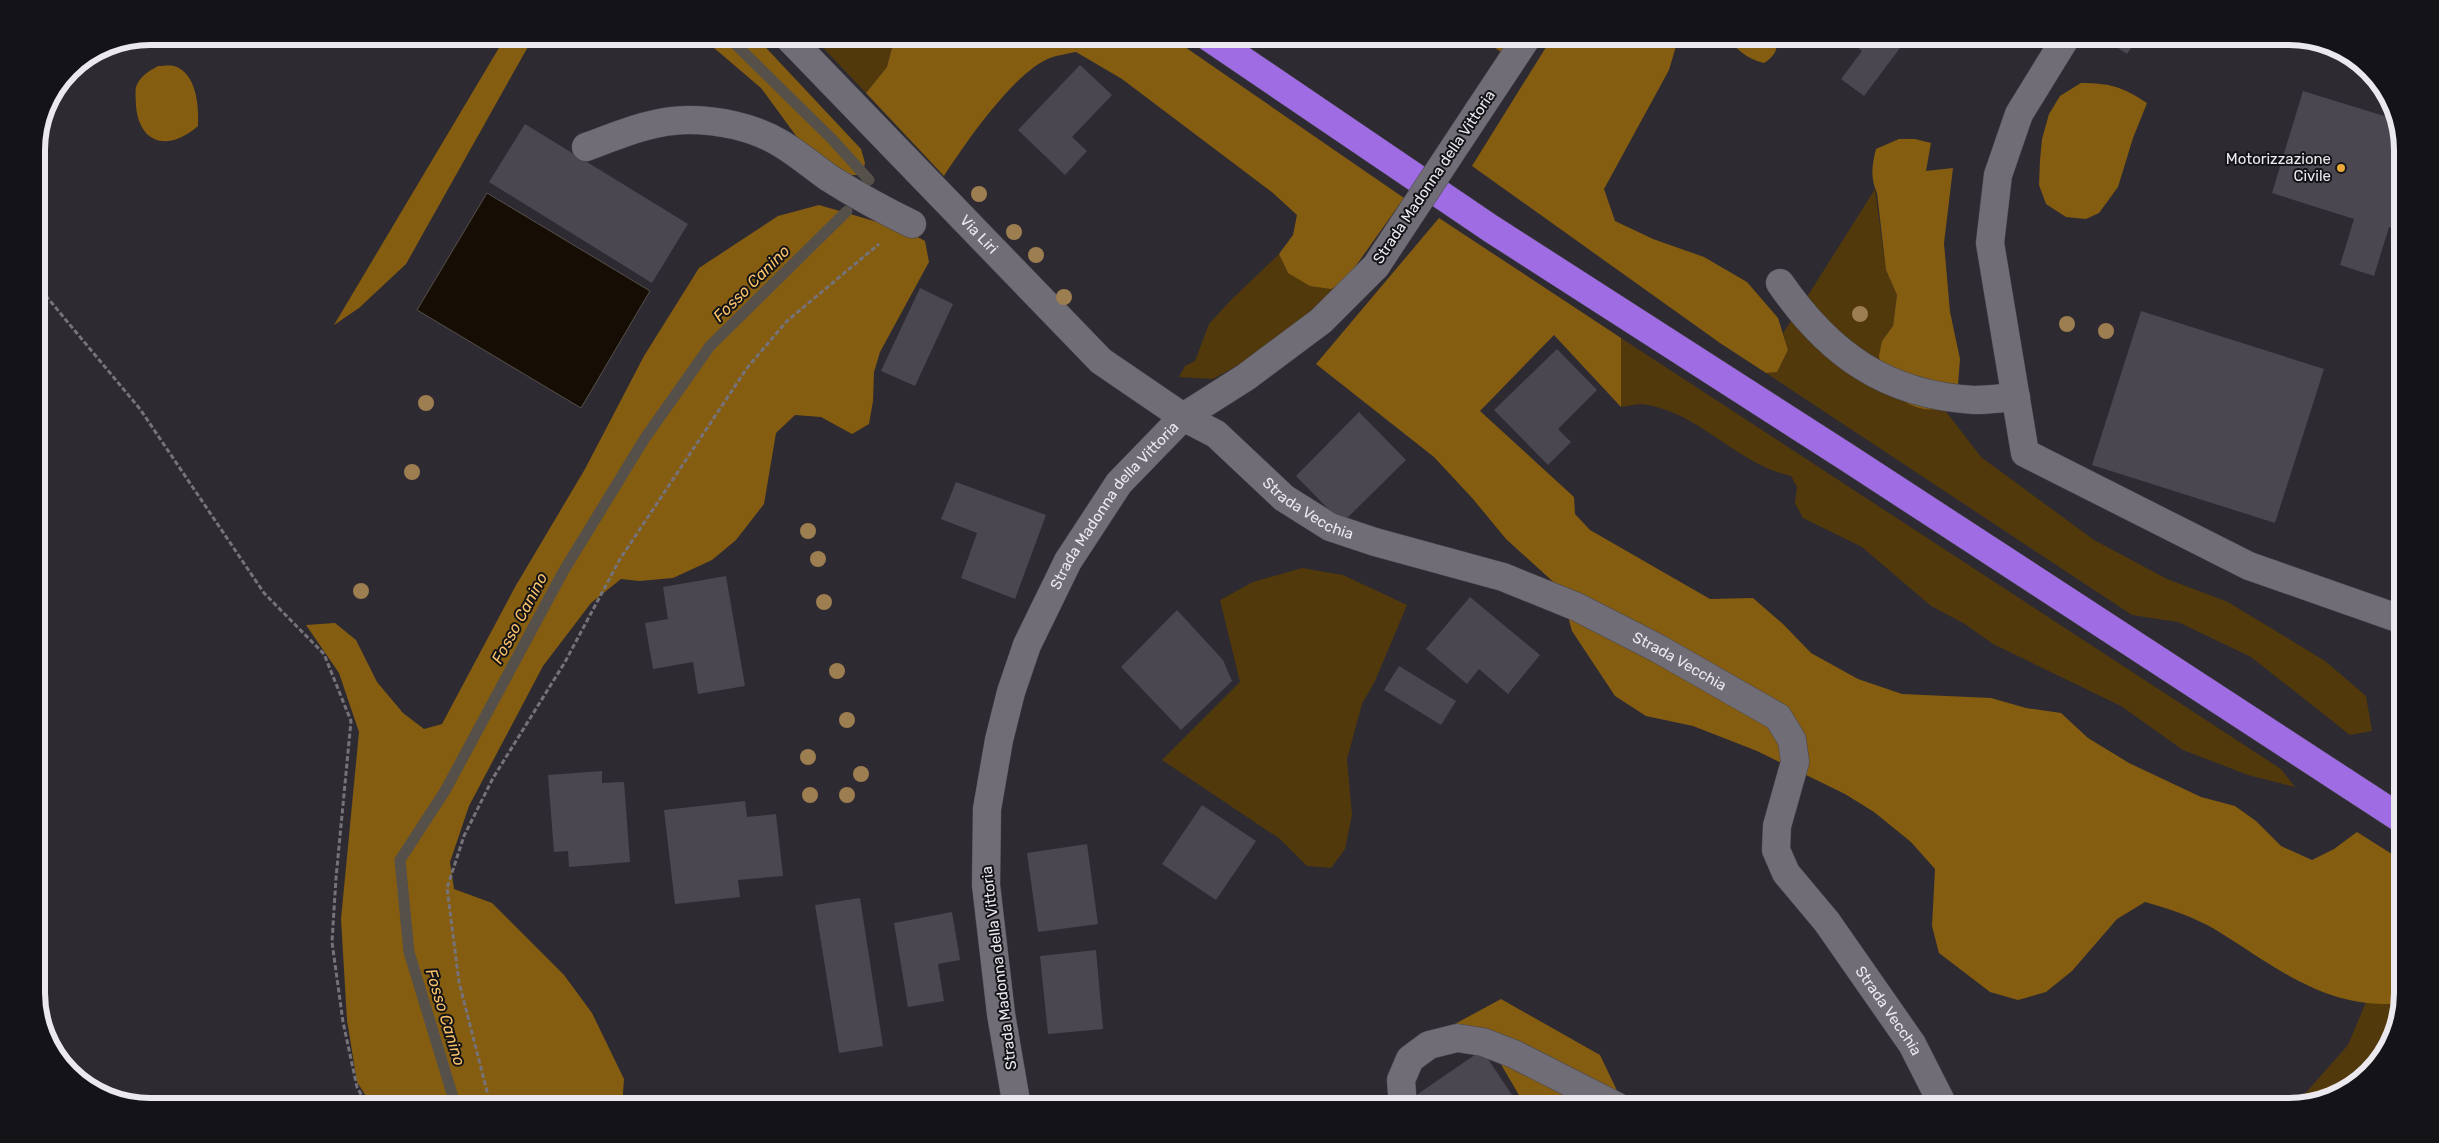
<svg xmlns="http://www.w3.org/2000/svg" width="2439" height="1143" viewBox="0 0 2439 1143" font-family="Rubik,sans-serif">
<rect width="100%" height="100%" fill="#2d2a32"/>
<!-- green -->
<g fill="#51390c">
<path d="M 812,36 L 895,36 L 887,67 L 866,93 Z"/>
<path d="M 1875,189 L 1886,270 L 1897,295 L 1893,326 L 1882,341 L 1881,366 L 1832,325 L 1802,305 Z"/>
<path d="M 1279,254 L 1288,273 L 1345,281 L 1264,351 L 1213,379 L 1179,377 L 1185,366 L 1195,361 L 1209,324 L 1230,301 Z"/>
<path d="M 1793,318 L 1944,409 L 1981,457 L 2094,540 L 2167,579 L 2228,602 L 2325,661 L 2366,696 L 2372,731 L 2350,735 L 2251,657 L 2178,622 L 2132,615 L 1766,373 L 1777,372 L 1788,350 L 1783,333 Z"/>
<path d="M 1621,338 L 2281,769 L 2295,787 L 2248,775 L 2183,750 L 2121,706 L 1993,644 L 1965,624 L 1931,606 L 1862,547 L 1803,518 L 1795,503 L 1797,487 L 1791,476 C 1737,464 1702,415 1648,405 C 1640,403 1629,406 1621,407 Z"/>
<path d="M 1302,568 L 1343,575 L 1407,605 L 1375,681 L 1362,704 L 1347,759 L 1352,815 L 1345,849 L 1331,868 L 1307,866 L 1280,839 L 1162,760 L 1240,682 L 1220,600 L 1253,582 Z"/>
<path d="M 2366,1002 L 2401,1003 L 2394,1037 L 2352,1087 L 2295,1105 L 2348,1045 Z"/>
</g>
<!-- forest -->
<g fill="#855d10">
<path d="M 506,36 L 534,36 L 406,264 L 359,308 L 334,325 Z"/>
<path d="M 700,36 L 755,36 L 861,149 L 865,163 L 862,175 L 844,175 L 802,144 L 761,88 Z"/>
<path d="M 895,36 L 1169,36 L 1404,198 L 1345,281 L 1331,289 L 1310,286 L 1288,273 L 1279,254 L 1293,235 L 1297,215 L 1273,193 L 1122,79 L 1076,52 C 1067,54 1058,55 1050,58 C 1014,72 965,144 944,176 L 866,93 L 887,67 Z"/>
<path d="M 1483,36 L 1515,36 L 1503,53 L 1486,42 Z"/>
<path d="M 1553,36 L 1679,36 L 1669,70 L 1604,189 L 1615,221 L 1653,239 L 1704,257 L 1747,282 L 1778,318 L 1788,350 L 1777,372 L 1766,373 L 1720,343 L 1472,166 Z"/>
<path d="M 1726,36 L 1777,36 C 1778,50 1775,56 1764,63 C 1747,59 1736,49 1726,36 Z"/>
<path d="M 158,66 C 163,66 170,65 174,66 C 197,73 199,107 198,126 C 171,150 140,147 136,106 C 136,101 135,92 136,87 C 140,76 149,71 158,66 Z"/>
<path d="M 2081,83 C 2110,83 2123,87 2147,103 L 2133,138 L 2118,187 L 2099,213 L 2086,219 L 2066,217 L 2046,204 L 2039,185 L 2040,160 L 2042,139 L 2049,114 L 2060,96 Z"/>
<path d="M 1899,139 L 1915,139 L 1931,143 L 1926,171 L 1953,168 L 1944,243 L 1950,312 L 1960,359 L 1958,385 L 1944,409 C 1916,412 1905,403 1884,387 L 1879,356 L 1882,341 L 1893,326 L 1897,295 L 1886,270 L 1877,193 C 1870,178 1872,165 1876,149 Z"/>
<path d="M 819,205 L 905,230 L 925,241 L 929,262 L 880,352 L 874,372 L 873,401 L 869,424 L 852,434 L 821,417 L 795,415 L 776,433 L 764,504 L 736,540 L 712,560 L 673,578 L 639,581 L 621,579 L 591,603 L 543,666 L 469,806 L 450,862 L 454,889 L 492,903 L 564,975 L 592,1013 L 624,1079 L 622,1107 L 373,1107 L 357,1082 L 347,1020 L 341,919 L 359,732 L 339,673 L 306,625 L 335,623 L 356,640 L 377,682 L 403,713 L 424,729 L 442,724 L 515,587 L 585,469 L 644,356 L 699,268 L 778,216 Z"/>
<path d="M 1439,218 L 1621,338 L 1621,407 L 1554,335 L 1480,411 L 1574,497 L 1575,514 L 1590,530 L 1710,599 L 1753,598 L 1783,624 L 1811,653 L 1858,679 L 1902,694 L 1991,698 L 2026,708 L 2061,713 L 2088,738 L 2129,763 L 2201,797 L 2235,806 L 2256,821 L 2281,846 L 2312,860 L 2334,849 L 2357,832 L 2403,861 L 2403,993 L 2401,1003 C 2326,1011 2275,966 2216,930 C 2194,917 2170,909 2145,902 L 2117,919 L 2072,971 L 2046,992 L 2018,1000 L 1990,992 L 1939,953 L 1932,926 L 1935,869 L 1911,842 L 1874,812 L 1845,794 L 1757,751 L 1693,726 L 1646,716 L 1615,696 L 1572,631 L 1560,588 L 1506,539 L 1473,499 L 1434,457 L 1316,364 Z"/>
<path d="M 1501,999 L 1600,1055 L 1622,1101 L 1634,1107 L 1526,1107 L 1482,1032 L 1440,1032 Z"/>
</g>
<!-- water -->
<path fill="#160e04" stroke="#56504a" d="M 487,193 L 650,291 L 581,408 L 417,310 Z"/>
<g fill="none" stroke-linecap="round" stroke-linejoin="round">
<!-- stream -->
<g stroke="#56504a" stroke-width="11">
<path d="M 727,36 L 832,139 L 869,180"/>
<path d="M 456,1107 L 409,952 L 400,860 L 445,791 L 563,572 L 645,438 L 710,346 L 847,211"/>
</g>
</g>
<!-- building -->
<g fill="#4a4750">
<path d="M 1843,36 L 1909,36 L 1864,96 L 1841,79 L 1862,51 Z"/>
<path d="M 2108,36 L 2139,36 L 2127,54 L 2106,40 Z"/>
<path d="M 1080,65 L 1112,95 L 1072,137 L 1087,151 L 1065,175 L 1018,130 Z"/>
<path d="M 2303,91 L 2394,119 L 2403,143 L 2403,231 L 2389,227 L 2374,276 L 2340,265 L 2354,219 L 2272,193 Z"/>
<path d="M 525,124 L 688,224 L 652,283 L 489,182 Z"/>
<path d="M 920,288 L 953,304 L 915,386 L 881,371 Z"/>
<path d="M 2141,311 L 2324,369 L 2275,523 L 2092,465 Z"/>
<path d="M 1557,349 L 1597,390 L 1558,429 L 1571,442 L 1548,465 L 1494,410 Z"/>
<path d="M 1359,412 L 1406,460 L 1342,523 L 1296,476 Z"/>
<path d="M 956,482 L 1046,515 L 1015,599 L 961,578 L 977,533 L 941,519 Z"/>
<path d="M 726,576 L 745,686 L 698,694 L 693,662 L 653,669 L 645,623 L 668,619 L 663,587 Z"/>
<path d="M 1470,597 L 1540,655 L 1508,694 L 1479,669 L 1467,684 L 1426,649 Z"/>
<path d="M 1177,610 L 1223,660 L 1232,681 L 1181,730 L 1121,667 Z"/>
<path d="M 1399,666 L 1456,701 L 1441,725 L 1384,690 Z"/>
<path d="M 602,771 L 602,783 L 624,782 L 630,862 L 569,867 L 568,851 L 554,852 L 548,775 Z"/>
<path d="M 745,801 L 747,817 L 776,814 L 783,876 L 738,880 L 740,897 L 675,904 L 664,810 Z"/>
<path d="M 1202,805 L 1256,841 L 1216,900 L 1162,864 Z"/>
<path d="M 1087,844 L 1098,924 L 1038,932 L 1027,853 Z"/>
<path d="M 860,898 L 883,1046 L 839,1053 L 815,905 Z"/>
<path d="M 952,912 L 960,960 L 938,964 L 944,1001 L 908,1007 L 894,923 Z"/>
<path d="M 1096,950 L 1103,1029 L 1048,1034 L 1040,956 Z"/>
<path d="M 1482,1050 L 1520,1107 L 1418,1107 L 1412,1098 Z"/>
</g>
<g fill="none" stroke-linecap="round" stroke-linejoin="round">
<defs>
<g id="minor">
<path id="s1" d="M 787,36 L 1101,361 L 1183,417 L 1216,434 L 1284,498 L 1330,527 L 1375,542 L 1503,577 L 1577,607 L 1659,649 L 1778,717 L 1792,740 L 1795,762 L 1777,826 L 1776,850 L 1786,873 L 1827,922 L 1912,1044 L 1944,1107"/>
<path d="M 2067,36 L 2019,114 L 1998,175 L 1990,243 L 2025,453 L 2249,566 L 2403,620"/>
<path d="M 1479,110 L 1528,36"/>
<path d="M 586,147 C 619,135 653,120 688,120 C 719,120 753,127 780,143 C 797,153 812,166 829,178 C 856,195 883,210 912,224"/>
<path d="M 1780,283 C 1829,354 1886,395 1974,400 C 1988,400 2002,398 2016,397"/>
<path id="s2" d="M 1017,1107 L 1001,1014 L 986,885 L 987,809 L 999,740 L 1011,692 L 1027,645 L 1068,561 L 1119,483 L 1183,417 L 1246,377 L 1321,321 L 1376,266"/>
<path d="M 1403,1107 L 1401,1080 L 1410,1059 L 1429,1045 L 1457,1038 L 1483,1042 L 1514,1054 L 1618,1107"/>
</g>
<path id="highway" d="M 1207,36 L 1490,228 L 1848,458 L 2403,820"/>
</defs>
<!-- minor casing -->
<use href="#minor" stroke="#48464d" stroke-width="29"/>
<!-- highway casing -->
<use href="#highway" stroke="#48464d" stroke-width="29"/>
<!-- path -->
<g stroke="#757279" stroke-width="3" stroke-dasharray="5 2.5" stroke-linecap="butt">
<path d="M 36,284 L 140,409 L 264,593 L 324,654 L 351,721 L 336,878 L 332,942 L 343,1022 L 357,1087 L 368,1107"/>
<path d="M 491,1107 L 459,982 L 447,888 L 464,836 L 493,778 L 565,662 L 620,559 L 747,368 L 787,321 L 879,244"/>
</g>
<!-- minor -->
<use href="#minor" stroke="#706d76" stroke-width="28"/>
<!-- highway -->
<use href="#highway" stroke="#9f6ce3" stroke-width="28"/>
<defs>
<path id="minor-bridge" d="M 1376,266 L 1479,110"/>
</defs>
<!-- minor-bridge casing -->
<use href="#minor-bridge" stroke="#48464d" stroke-width="29" stroke-linecap="butt"/>
<!-- minor-bridge -->
<use href="#minor-bridge" stroke="#706d76" stroke-width="28"/>
</g>
<!-- trees -->
<g fill="#9d7e50">
<circle cx="979" cy="194" r="8"/>
<circle cx="1014" cy="232" r="8"/>
<circle cx="1036" cy="255" r="8"/>
<circle cx="1064" cy="297" r="8"/>
<circle cx="1860" cy="314" r="8"/>
<circle cx="2067" cy="324" r="8"/>
<circle cx="2106" cy="331" r="8"/>
<circle cx="426" cy="403" r="8"/>
<circle cx="412" cy="472" r="8"/>
<circle cx="808" cy="531" r="8"/>
<circle cx="818" cy="559" r="8"/>
<circle cx="361" cy="591" r="8"/>
<circle cx="824" cy="602" r="8"/>
<circle cx="837" cy="671" r="8"/>
<circle cx="847" cy="720" r="8"/>
<circle cx="808" cy="757" r="8"/>
<circle cx="861" cy="774" r="8"/>
<circle cx="810" cy="795" r="8"/>
<circle cx="847" cy="795" r="8"/>
</g>
<!-- markers -->
<circle fill="#e9aa38" stroke="#141317" stroke-width="2" cx="2341" cy="168" r="5"/>
<g text-anchor="middle" stroke-width="4" stroke-linejoin="round" paint-order="stroke">
<!-- poi labels -->
<g font-size="15" fill="#ebe9ee" stroke="#141317" text-anchor="end">
<text x="2331" y="164">Motorizzazione<tspan x="2331" dy="17">Civile</tspan></text>
</g>
<!-- street labels -->
<g font-size="15" fill="#ebe9ee" stroke="#141317">
<text transform="translate(1434 177) rotate(-56)" y="5">Strada Madonna della Vittoria</text>
<text dy="5" stroke="none"><textPath href="#s1" startOffset="276">Via Liri</textPath></text>
<text dy="5" stroke="none"><textPath href="#s1" startOffset="708">Strada Vecchia</textPath></text>
<text dy="5" stroke="none"><textPath href="#s2" startOffset="635">Strada Madonna della Vittoria</textPath></text>
<text dy="5" stroke="none"><textPath href="#s1" startOffset="1112">Strada Vecchia</textPath></text>
<text transform="translate(999 968) rotate(-97)" y="5">Strada Madonna della Vittoria</text>
<text dy="5" stroke="none"><textPath href="#s1" startOffset="1562">Strada Vecchia</textPath></text>
</g>
<!-- water labels -->
<g font-size="16" font-style="italic" fill="#fac36a" stroke="#141317">
<text transform="translate(751 283) rotate(-45)" y="6">Fosso Canino</text>
<text transform="translate(519 618) rotate(-62)" y="6">Fosso Canino</text>
<text transform="translate(446 1017) rotate(73)" y="6">Fosso Canino</text>
</g>
</g>
<!-- crop -->
<path d="M0 0H2439V1143H0ZM150 45H2289A105 105 0 0 1 2394 150V993A105 105 0 0 1 2289 1098H150A105 105 0 0 1 45 993V150A105 105 0 0 1 150 45Z" fill="#141317" fill-rule="evenodd"/>
<path fill="none" stroke="#ebe9ee" stroke-width="6" d="M150 45H2289A105 105 0 0 1 2394 150V993A105 105 0 0 1 2289 1098H150A105 105 0 0 1 45 993V150A105 105 0 0 1 150 45Z"/>
</svg>
